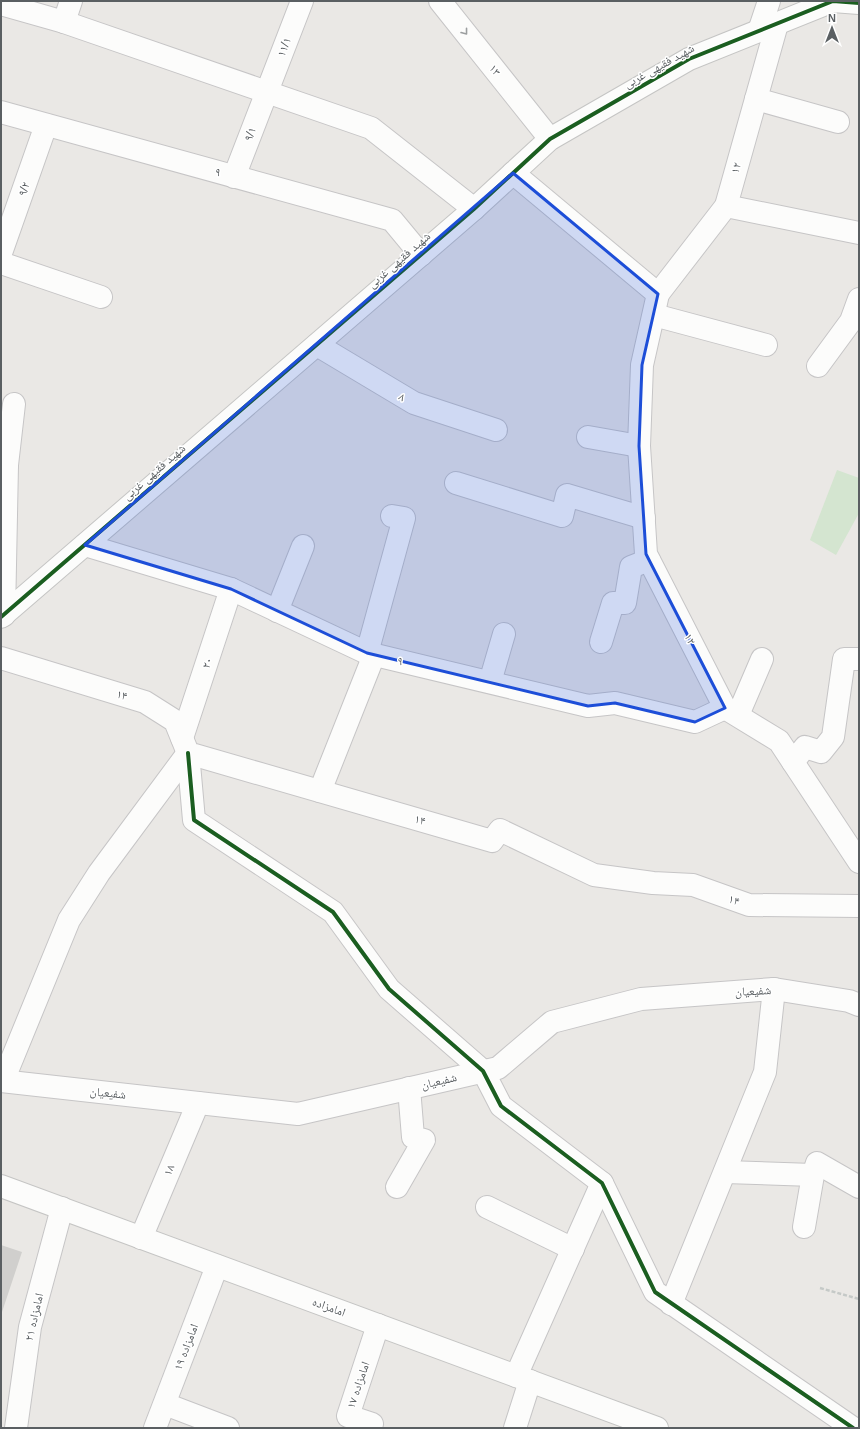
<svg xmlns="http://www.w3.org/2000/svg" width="860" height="1429" viewBox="0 0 860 1429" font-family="Helvetica,'Noto Naskh Arabic',sans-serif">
<rect width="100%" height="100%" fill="#eae8e5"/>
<!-- green -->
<path fill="#d4e5d0" d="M 837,470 L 859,478 L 859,513 L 836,555 L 810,540 Z"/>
<!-- building -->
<path fill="#d0cfcd" d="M 1,1245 L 22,1252 L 1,1315 Z"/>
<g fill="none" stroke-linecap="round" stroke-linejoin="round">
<defs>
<g id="street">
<path d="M 440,1 L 550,139"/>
<path d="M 1,4 L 64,22 L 371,128 L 474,209"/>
<path d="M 64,22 L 71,1"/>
<path d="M 759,31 L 769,1"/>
<path d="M 756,99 L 838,122"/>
<path d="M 1,112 L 392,220 L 421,255"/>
<path d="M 513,173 L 658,294 L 642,365 L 639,446 L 646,554 L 725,708 L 779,741 L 859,862"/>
<path d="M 234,177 L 302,1"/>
<path d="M 726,206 L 859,233"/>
<path d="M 1,253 L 46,125"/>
<path d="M 1,263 L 101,297"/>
<path d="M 658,294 L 726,206 L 777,24"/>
<path d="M 654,315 L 766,345"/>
<path d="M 317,345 L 414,403 L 496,430"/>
<path d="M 818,366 L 851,321 L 859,299"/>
<path d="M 588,437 L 639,446"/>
<path d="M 1,462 L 7,465 L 4,615"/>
<path d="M 7,465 L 14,404"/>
<path d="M 456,483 L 562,516 L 567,495 L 644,518"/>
<path d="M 85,545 L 231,589 L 367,653 L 588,706 L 615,703 L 695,722 L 725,708"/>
<path d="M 277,611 L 303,546"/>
<path d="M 601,642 L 613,603 L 625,603 L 631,567 L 649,560"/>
<path d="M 367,653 L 404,518 L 392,516"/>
<path d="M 1,658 L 145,702 L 175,721 L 188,753 L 492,841 L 500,830 L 594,875 L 653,883 L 693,885 L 749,905 L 859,906"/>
<path d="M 490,682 L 504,634"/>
<path d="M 738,715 L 762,659"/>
<path d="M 182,738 L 231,589"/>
<path d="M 188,753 L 194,820 L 333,912 L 389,989 L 483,1071 L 501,1106 L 602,1183 L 655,1292 L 853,1428"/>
<path d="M 793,762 L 805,747 L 821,752 L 833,737 L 844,659 L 859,659"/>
<path d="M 320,791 L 374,655"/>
<path d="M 1,1081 L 298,1114 L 498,1068 L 552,1022 L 641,999 L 774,989 L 849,1001 L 859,1005"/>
<path d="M 3,1081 L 69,920 L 99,873 L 188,753"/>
<path d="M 725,1172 L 813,1175 L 817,1163 L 859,1187"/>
<path d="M 397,1187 L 424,1140 L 413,1137 L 409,1088"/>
<path d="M 487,1207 L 573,1249"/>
<path d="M 804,1227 L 813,1175"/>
<path d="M 141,1238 L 198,1103"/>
<path d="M 671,1304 L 765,1072 L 774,989"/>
<path d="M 516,1376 L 602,1183"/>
<path d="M 165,1404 L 228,1428"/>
<path d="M 16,1428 L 30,1327 L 62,1208"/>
<path d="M 155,1428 L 217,1266"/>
<path d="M 370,1428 L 372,1424 L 348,1416 L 378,1325"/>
<path d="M 515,1428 L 530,1381"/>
</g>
<g id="secondary">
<path d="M 1,617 L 474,209 L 550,139 L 689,59 L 833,1 L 859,3"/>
<path d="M 1,1186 L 657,1428"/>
</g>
</defs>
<!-- street casing -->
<use href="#street" stroke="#c6c5c6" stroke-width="24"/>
<!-- secondary casing -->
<use href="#secondary" stroke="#c5c5c4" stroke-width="24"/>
<!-- path -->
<path stroke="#c5c9c7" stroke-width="2.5" stroke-dasharray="4 2" stroke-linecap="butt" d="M 820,1288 L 859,1299"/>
<!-- street -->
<use href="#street" stroke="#fcfcfb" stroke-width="22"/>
<!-- secondary -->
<use href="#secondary" stroke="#fcfcfb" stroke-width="22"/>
<defs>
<g id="cycleway">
<path d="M 1,617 L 474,209 L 550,139 L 689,59 L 833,1 L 859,3"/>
<path d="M 188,753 L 194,820 L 333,912 L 389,989 L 483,1071 L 501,1106 L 602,1183 L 655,1292 L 853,1428"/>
</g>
</defs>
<!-- cycleway casing -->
<use href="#cycleway" stroke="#fff" stroke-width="6"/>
<!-- cycleway -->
<use href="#cycleway" stroke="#1b5e20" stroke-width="4"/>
</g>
<!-- one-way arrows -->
<defs><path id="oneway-chevron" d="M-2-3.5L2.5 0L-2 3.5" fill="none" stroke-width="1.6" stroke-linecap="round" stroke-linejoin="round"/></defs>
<use stroke="#9b9e9f" href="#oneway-chevron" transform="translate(465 32) rotate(52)"/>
<!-- marked area -->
<path fill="#1d4ed8" fill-opacity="0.2" stroke="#1d4ed8" stroke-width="3" stroke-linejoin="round" d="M 513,173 L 658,294 L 642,365 L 639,446 L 646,554 L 725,708 L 695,722 L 615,703 L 588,706 L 367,653 L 231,589 L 85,545 Z"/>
<g text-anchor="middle" stroke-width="3" stroke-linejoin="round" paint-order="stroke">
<!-- street labels -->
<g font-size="12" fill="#5a5f62" stroke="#fff">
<text transform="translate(284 47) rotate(-69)" y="4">۱۱/۱</text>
<text transform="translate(659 66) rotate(-29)" y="4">شهید فقیهی غربی</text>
<text transform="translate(495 70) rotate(52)" y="4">۱۳</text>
<text transform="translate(250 134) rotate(-69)" y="4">۹/۱</text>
<text transform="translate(736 168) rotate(-74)" y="4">۱۲</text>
<text transform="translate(218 172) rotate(15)" y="4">۹</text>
<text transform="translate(24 189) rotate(-71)" y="4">۹/۲</text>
<text transform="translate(399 260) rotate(-41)" y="4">شهید فقیهی غربی</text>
<text transform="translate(402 397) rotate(31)" y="4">۸</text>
<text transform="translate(154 472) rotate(-41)" y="4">شهید فقیهی غربی</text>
<text transform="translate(690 639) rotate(63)" y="4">۱۲</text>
<text transform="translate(400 661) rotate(14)" y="4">۹</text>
<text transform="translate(207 663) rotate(-72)" y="4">۲۰</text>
<text transform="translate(122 695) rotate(17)" y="4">۱۴</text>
<text transform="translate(420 820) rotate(16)" y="4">۱۴</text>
<text transform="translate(734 900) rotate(20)" y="4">۱۴</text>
<text transform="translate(753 991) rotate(-3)" y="4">شفیعیان</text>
<text transform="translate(439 1081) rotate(-13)" y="4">شفیعیان</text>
<text transform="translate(108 1093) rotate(6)" y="4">شفیعیان</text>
<text transform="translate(169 1170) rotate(-67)" y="4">۱۸</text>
<text transform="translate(329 1307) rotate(20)" y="4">امامزاده</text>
<text transform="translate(34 1317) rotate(-77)" y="4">امامزاده ۲۱</text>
<text transform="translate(186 1347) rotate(-69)" y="4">امامزاده ۱۹</text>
<text transform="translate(358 1385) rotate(-71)" y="4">امامزاده ۱۷</text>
</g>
</g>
<!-- border -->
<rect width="860" height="1429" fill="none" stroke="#5a5f62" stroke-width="4"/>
<!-- north arrow -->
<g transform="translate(832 28)" stroke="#ffffff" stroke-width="3" paint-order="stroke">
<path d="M0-3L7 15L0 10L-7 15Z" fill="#5a5f62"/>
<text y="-6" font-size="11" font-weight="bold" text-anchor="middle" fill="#5a5f62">N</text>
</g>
</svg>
